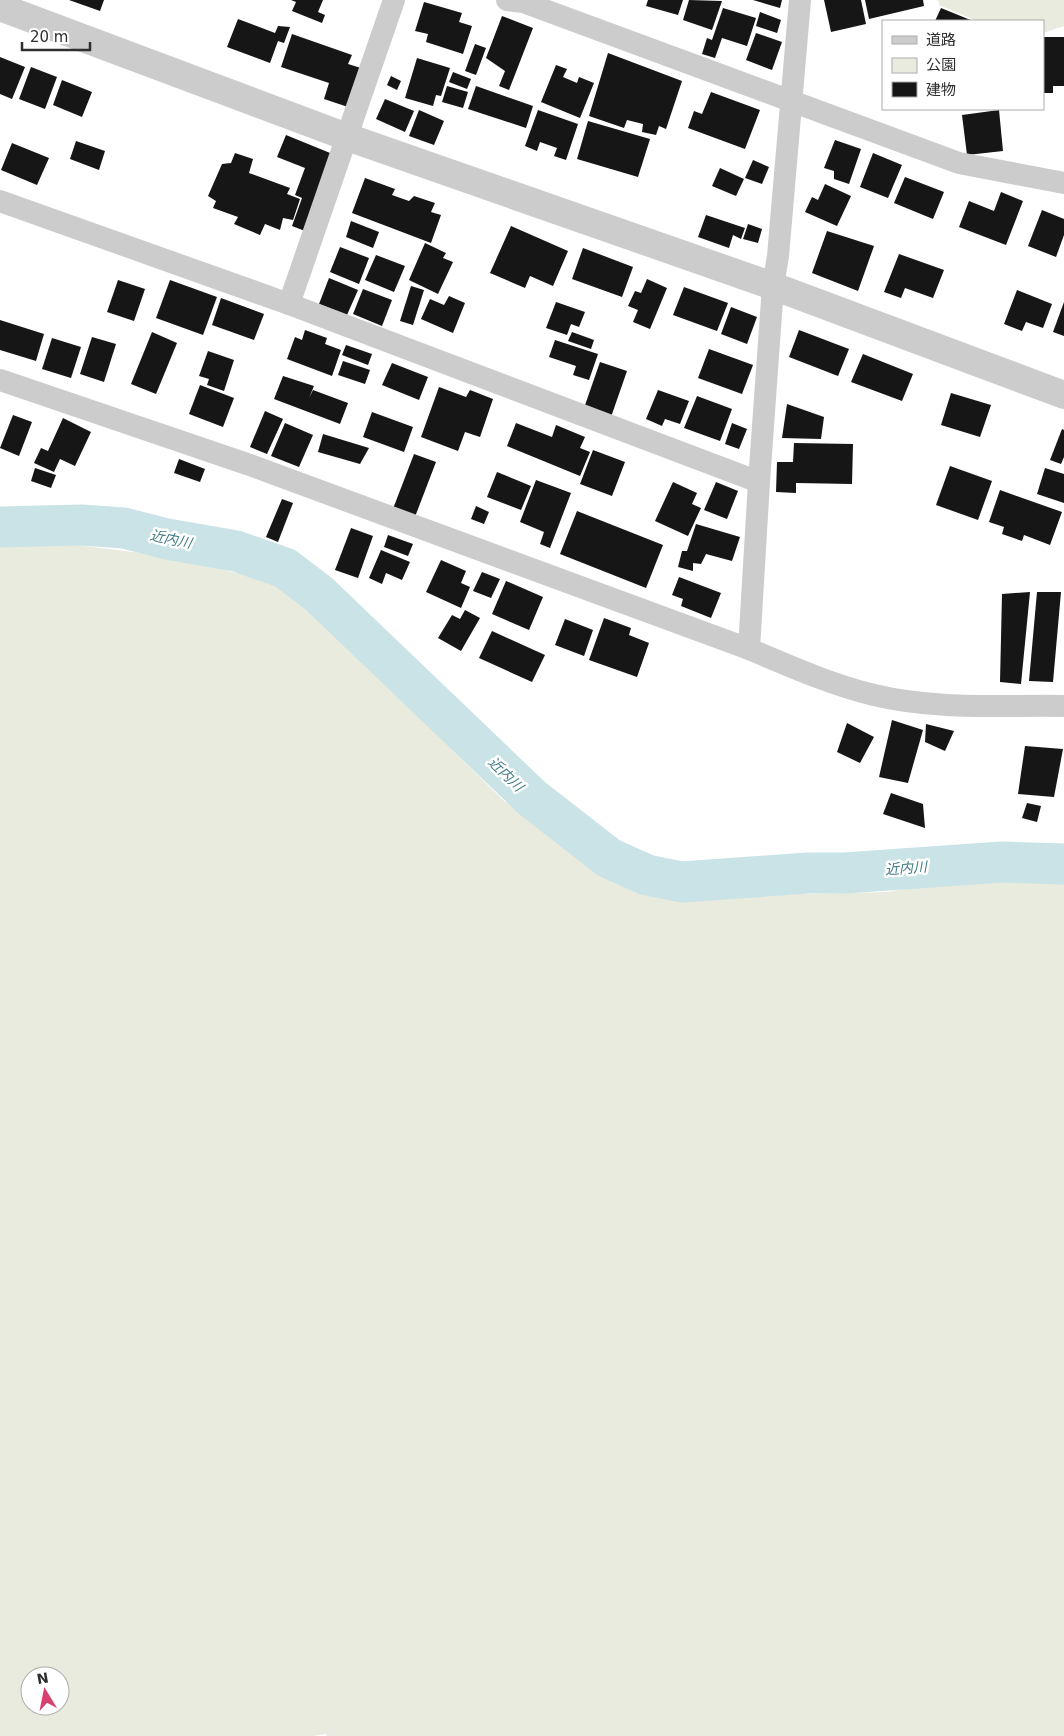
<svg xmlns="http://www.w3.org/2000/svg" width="1064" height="1736" viewBox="0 0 1064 1736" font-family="'DejaVu Sans','Noto Sans JP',sans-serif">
<rect width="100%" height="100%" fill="#fff"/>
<!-- green -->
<g fill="#e8ebde" fill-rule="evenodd">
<path d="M 938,0 L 1064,0 L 1064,26 L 1043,33 L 1043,21 L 977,21 L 939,5 Z"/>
<path d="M 0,522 L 59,543 L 174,557 L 280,584 L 344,643 L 504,801 L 682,897 L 888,892 L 1064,858 L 1064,1736 L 327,1736 L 326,1734 L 314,1736 L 0,1736 ZM 30,1676 L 60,1676 L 60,1706 L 30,1706 Z"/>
</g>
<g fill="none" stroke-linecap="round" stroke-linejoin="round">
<!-- river -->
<path stroke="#c9e3e7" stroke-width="41" d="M 0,527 L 81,525 L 124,528 L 167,539 L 236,551 L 285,568 L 319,594 L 532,798 L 609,858 L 647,875 L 682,882 L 808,873 L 845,873 L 1002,862 L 1064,864"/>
</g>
<!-- building -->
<g fill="#161616">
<path d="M 69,0 L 104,0 L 100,11 Z"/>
<path d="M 291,0 L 323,0 L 318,12 L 325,15 L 322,23 L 292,11 L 296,2 Z"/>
<path d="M 648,0 L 683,0 L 678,15 L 646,6 Z"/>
<path d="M 689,0 L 722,1 L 712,30 L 683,20 Z"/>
<path d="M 753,0 L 782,0 L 780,8 Z"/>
<path d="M 824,0 L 861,0 L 866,24 L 831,32 Z"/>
<path d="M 865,0 L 923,0 L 924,6 L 869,19 Z"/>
<path d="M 424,2 L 462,13 L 459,22 L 472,26 L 463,54 L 426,42 L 428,34 L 415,31 Z"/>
<path d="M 723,8 L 756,18 L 747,46 L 722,38 L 715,58 L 702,54 L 707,38 L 712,40 Z"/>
<path d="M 941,8 L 973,21 L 935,21 Z"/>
<path d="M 760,12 L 781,20 L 777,33 L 756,26 Z"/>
<path d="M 502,16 L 533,28 L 509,90 L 499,86 L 505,71 L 486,58 Z"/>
<path d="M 238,19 L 275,33 L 278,26 L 290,27 L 284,43 L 278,41 L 270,63 L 227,47 Z"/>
<path d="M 756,33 L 782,42 L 772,70 L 746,60 Z"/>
<path d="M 292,34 L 352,55 L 348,64 L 361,68 L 348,107 L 324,99 L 329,83 L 281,67 Z"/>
<path d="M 1043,37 L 1064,37 L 1064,86 L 1053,86 L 1053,93 L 1043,93 Z"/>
<path d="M 475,44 L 486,48 L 476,75 L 465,71 Z"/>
<path d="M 608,53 L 682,81 L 666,129 L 659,126 L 656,135 L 642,132 L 643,124 L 627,120 L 624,128 L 589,116 Z"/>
<path d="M 0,57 L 25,67 L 12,99 L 0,94 Z"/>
<path d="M 417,58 L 450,68 L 441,96 L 436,95 L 433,106 L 405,98 Z"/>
<path d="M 556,65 L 567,69 L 563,77 L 577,83 L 579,77 L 594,83 L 580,118 L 541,102 Z"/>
<path d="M 31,67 L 57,77 L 45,109 L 19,99 Z"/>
<path d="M 453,72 L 471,79 L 467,89 L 449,82 Z"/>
<path d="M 391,76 L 401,81 L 397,90 L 387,85 Z"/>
<path d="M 62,80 L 92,92 L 82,117 L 53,105 Z"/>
<path d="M 447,86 L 468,92 L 463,108 L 442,102 Z"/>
<path d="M 476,86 L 533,106 L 526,128 L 468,109 Z"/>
<path d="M 711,92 L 760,110 L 745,149 L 688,128 L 694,111 L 702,114 Z"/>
<path d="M 385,99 L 414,111 L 405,132 L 376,119 Z"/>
<path d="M 419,110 L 444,121 L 434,145 L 409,136 Z"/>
<path d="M 538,110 L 578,124 L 566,160 L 554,156 L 557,148 L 540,142 L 537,151 L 525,146 Z"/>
<path d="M 999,110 L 1003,151 L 967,155 L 962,115 Z"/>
<path d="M 588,121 L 650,139 L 638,177 L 577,159 Z"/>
<path d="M 286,135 L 335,155 L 305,231 L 292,226 L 302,198 L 295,195 L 305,168 L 277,157 Z"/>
<path d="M 835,140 L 861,149 L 849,184 L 834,179 L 834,171 L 824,168 Z"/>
<path d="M 76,141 L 105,151 L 99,170 L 70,159 Z"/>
<path d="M 12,143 L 49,158 L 37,185 L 1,170 Z"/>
<path d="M 235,153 L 253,159 L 249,173 L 290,188 L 287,194 L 300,199 L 293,220 L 283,218 L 280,230 L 265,224 L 260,235 L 234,224 L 238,217 L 213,208 L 216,201 L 208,196 L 222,164 L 231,163 Z"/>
<path d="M 873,153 L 902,165 L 888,198 L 860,187 Z"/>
<path d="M 753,160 L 769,167 L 762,184 L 745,178 Z"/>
<path d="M 720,168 L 744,179 L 736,196 L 712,186 Z"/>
<path d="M 905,177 L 944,192 L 933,219 L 894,203 Z"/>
<path d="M 365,178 L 395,189 L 392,195 L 409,201 L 414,196 L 435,203 L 431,212 L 441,215 L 431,243 L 352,213 Z"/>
<path d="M 825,184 L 851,196 L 837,226 L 805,212 L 812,197 L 818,200 Z"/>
<path d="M 1001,192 L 1023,201 L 1006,245 L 959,227 L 969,201 L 994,211 Z"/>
<path d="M 1042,210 L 1064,219 L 1064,235 L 1056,257 L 1028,246 Z"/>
<path d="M 706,215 L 745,228 L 741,239 L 733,235 L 729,248 L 698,237 Z"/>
<path d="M 351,221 L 379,232 L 373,248 L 346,237 Z"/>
<path d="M 748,224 L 762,229 L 758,243 L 743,239 Z"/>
<path d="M 511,226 L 568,251 L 553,286 L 530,276 L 525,288 L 490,273 Z"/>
<path d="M 827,231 L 874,246 L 858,291 L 812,273 Z"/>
<path d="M 425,243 L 446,253 L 443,258 L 453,262 L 438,294 L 409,280 Z"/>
<path d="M 340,247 L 369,258 L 359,284 L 330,272 Z"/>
<path d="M 583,248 L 633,267 L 622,297 L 572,279 Z"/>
<path d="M 899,254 L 944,270 L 933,298 L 905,288 L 901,298 L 884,292 Z"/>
<path d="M 376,255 L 405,266 L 394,292 L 365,280 Z"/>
<path d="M 329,278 L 358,290 L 347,315 L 319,304 Z"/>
<path d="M 647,279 L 667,288 L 650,329 L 633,322 L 638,310 L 628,306 L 635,291 L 641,293 Z"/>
<path d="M 118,280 L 145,289 L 134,321 L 107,312 Z"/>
<path d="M 170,280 L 217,297 L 203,335 L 156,318 Z"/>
<path d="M 411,286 L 424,290 L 413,325 L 400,321 Z"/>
<path d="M 684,287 L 728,303 L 717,331 L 673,315 Z"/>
<path d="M 363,289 L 392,300 L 382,326 L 353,314 Z"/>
<path d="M 1017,290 L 1052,304 L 1043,328 L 1026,322 L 1022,331 L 1004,324 Z"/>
<path d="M 449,296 L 465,303 L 453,333 L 421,319 L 430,299 L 444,305 Z"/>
<path d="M 221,298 L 264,314 L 254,340 L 212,325 Z"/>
<path d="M 556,302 L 585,312 L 579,327 L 571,324 L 567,335 L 546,328 Z"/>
<path d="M 1064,302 L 1064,336 L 1053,332 Z"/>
<path d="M 731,307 L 757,317 L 747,344 L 721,334 Z"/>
<path d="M 0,320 L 44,334 L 36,361 L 0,350 Z"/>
<path d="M 305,330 L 327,338 L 325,344 L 341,350 L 332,376 L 287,359 L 295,337 L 302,340 Z"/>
<path d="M 799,330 L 849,349 L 838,376 L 789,357 Z"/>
<path d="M 152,332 L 177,343 L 156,394 L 131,384 Z"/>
<path d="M 572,332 L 594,340 L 591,349 L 568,341 Z"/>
<path d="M 92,337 L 116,344 L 104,382 L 80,374 Z"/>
<path d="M 52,338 L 81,347 L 71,378 L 42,369 Z"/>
<path d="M 555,340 L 598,354 L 589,380 L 573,375 L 576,366 L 549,357 Z"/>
<path d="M 346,345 L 372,354 L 368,365 L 342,355 Z"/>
<path d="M 709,349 L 753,365 L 742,394 L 698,378 Z"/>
<path d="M 208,351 L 234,360 L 224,391 L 207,385 L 209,379 L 199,376 Z"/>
<path d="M 863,354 L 913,374 L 902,401 L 851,382 Z"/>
<path d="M 343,361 L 370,370 L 365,384 L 338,375 Z"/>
<path d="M 600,362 L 627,371 L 611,417 L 584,408 Z"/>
<path d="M 392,363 L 428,377 L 419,400 L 382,385 Z"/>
<path d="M 283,376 L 314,386 L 309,398 L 313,390 L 348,403 L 340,424 L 274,399 Z"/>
<path d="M 200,385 L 234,398 L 223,427 L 189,414 Z"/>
<path d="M 439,387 L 466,397 L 470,390 L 493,399 L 480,437 L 465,432 L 458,451 L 421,437 Z"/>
<path d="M 658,390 L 689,401 L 680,424 L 665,419 L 662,426 L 646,419 Z"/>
<path d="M 951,393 L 991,405 L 980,437 L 941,425 Z"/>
<path d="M 697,396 L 732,409 L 720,441 L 684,428 Z"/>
<path d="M 787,404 L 824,417 L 821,439 L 782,438 Z"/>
<path d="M 265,411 L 283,419 L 267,454 L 250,447 Z"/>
<path d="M 372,412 L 413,427 L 404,452 L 363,437 Z"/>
<path d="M 13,415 L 32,422 L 19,456 L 0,448 Z"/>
<path d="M 63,418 L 91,432 L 75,466 L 60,459 L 54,472 L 34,463 L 41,448 L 48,451 Z"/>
<path d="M 285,423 L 313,435 L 299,467 L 271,456 Z"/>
<path d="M 516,423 L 552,437 L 556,425 L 585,437 L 580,448 L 590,452 L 580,476 L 507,446 Z"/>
<path d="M 732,423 L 747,429 L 739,449 L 725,444 Z"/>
<path d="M 1062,429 L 1064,430 L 1064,457 L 1061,464 L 1050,460 Z"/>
<path d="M 323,434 L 369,448 L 360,464 L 318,452 Z"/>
<path d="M 794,443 L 853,444 L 852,484 L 796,483 L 796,493 L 776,492 L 777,462 L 793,462 Z"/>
<path d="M 593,450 L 625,462 L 612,496 L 580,484 Z"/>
<path d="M 414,454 L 436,462 L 413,522 L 391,514 Z"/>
<path d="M 179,459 L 205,469 L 200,482 L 174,473 Z"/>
<path d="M 950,466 L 992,481 L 978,520 L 936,505 Z"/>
<path d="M 35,468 L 56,475 L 51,488 L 31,481 Z"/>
<path d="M 1045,468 L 1064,474 L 1064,503 L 1037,494 Z"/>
<path d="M 497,472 L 531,486 L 521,510 L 487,497 Z"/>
<path d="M 536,480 L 571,493 L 550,548 L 540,544 L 544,532 L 520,522 Z"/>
<path d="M 673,482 L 697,493 L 692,504 L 701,508 L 688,536 L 655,521 Z"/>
<path d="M 716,482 L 738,491 L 727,519 L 704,510 Z"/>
<path d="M 1000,490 L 1062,512 L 1050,545 L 1024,535 L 1022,541 L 1002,534 L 1004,527 L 989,522 Z"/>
<path d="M 282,499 L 293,503 L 278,542 L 266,537 Z"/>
<path d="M 476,506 L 489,512 L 484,524 L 471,519 Z"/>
<path d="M 577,511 L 663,545 L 646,588 L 560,554 Z"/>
<path d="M 696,524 L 740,537 L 732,561 L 706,554 L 701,564 L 693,563 L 693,571 L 678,567 L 682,551 L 687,551 Z"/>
<path d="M 351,528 L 373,536 L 358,578 L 335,570 Z"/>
<path d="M 388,535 L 413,544 L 408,556 L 384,547 Z"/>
<path d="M 381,550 L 410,562 L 402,580 L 386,573 L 382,584 L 369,578 Z"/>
<path d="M 441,560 L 466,571 L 461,583 L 470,587 L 461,608 L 426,592 Z"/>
<path d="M 482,572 L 500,579 L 491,598 L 473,591 Z"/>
<path d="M 679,577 L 721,593 L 711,618 L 681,606 L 683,599 L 672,595 Z"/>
<path d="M 506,581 L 543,597 L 529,630 L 492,614 Z"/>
<path d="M 1030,592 L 1021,684 L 1000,682 L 1002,594 Z"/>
<path d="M 1037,592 L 1061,592 L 1053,682 L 1029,681 Z"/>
<path d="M 465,610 L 480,618 L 461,651 L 438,638 L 452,615 L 460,619 Z"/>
<path d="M 604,618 L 631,628 L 629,635 L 649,643 L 637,677 L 589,660 Z"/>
<path d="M 565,619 L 593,630 L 584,656 L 555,645 Z"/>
<path d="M 492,631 L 545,655 L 532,682 L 479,658 Z"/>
<path d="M 892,720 L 923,730 L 908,783 L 879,777 Z"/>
<path d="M 847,723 L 874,737 L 860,763 L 837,752 Z"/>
<path d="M 926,724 L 954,731 L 945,751 L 925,742 Z"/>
<path d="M 1025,746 L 1063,749 L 1054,797 L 1018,794 Z"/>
<path d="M 891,793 L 923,804 L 925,828 L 883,814 Z"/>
<path d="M 1027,803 L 1041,806 L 1037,822 L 1022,818 Z"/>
</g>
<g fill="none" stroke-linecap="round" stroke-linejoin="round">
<!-- minor -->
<g stroke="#ccc" stroke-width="22">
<path d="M 507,0 L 523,2 L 959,163 L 1064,183"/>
<path d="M 0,201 L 289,304 L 759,482"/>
<path d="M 289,304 L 394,0"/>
<path d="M 0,380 L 247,464 L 749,649 C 789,666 832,685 874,695 C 936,710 1001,705 1064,706"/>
<path d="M 749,649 L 759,482 L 773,286 L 778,256 L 800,0"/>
</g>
<!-- tertiary -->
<path stroke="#ccc" stroke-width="28" d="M 0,7 L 347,137 L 773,286 L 1064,395"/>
</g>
<g text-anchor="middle" stroke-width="5" stroke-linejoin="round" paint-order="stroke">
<!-- water labels -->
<g font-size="14" font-style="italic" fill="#407b85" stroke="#fff">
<text transform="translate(171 539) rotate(12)" y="5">近内川</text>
<text transform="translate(506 774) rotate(44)" y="5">近内川</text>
<text transform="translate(906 868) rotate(-4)" y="5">近内川</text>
</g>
</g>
<!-- legend -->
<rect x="882" y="20" width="162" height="90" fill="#ffffff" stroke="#acacac"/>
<rect x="892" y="36" width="25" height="8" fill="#cccccc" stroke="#acacac"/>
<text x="926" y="45" font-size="15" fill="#2f2f2f">道路</text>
<rect x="892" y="58" width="25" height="15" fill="#e8ebde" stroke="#acacac"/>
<text x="926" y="70" font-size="15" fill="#2f2f2f">公園</text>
<rect x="892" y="82" width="25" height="15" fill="#161616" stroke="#acacac"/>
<text x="926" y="95" font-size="15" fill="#2f2f2f">建物</text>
<!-- north arrow -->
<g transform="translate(45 1691) rotate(350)"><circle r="24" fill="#ffffff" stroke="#acacac"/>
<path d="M0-4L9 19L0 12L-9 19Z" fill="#d84070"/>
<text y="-8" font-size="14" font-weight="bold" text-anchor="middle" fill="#2f2f2f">N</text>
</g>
<!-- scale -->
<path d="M22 42v8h68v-8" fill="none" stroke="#2f2f2f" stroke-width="2.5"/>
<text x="30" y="42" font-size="15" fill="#2f2f2f" stroke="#ffffff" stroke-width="4" paint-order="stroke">20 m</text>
</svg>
